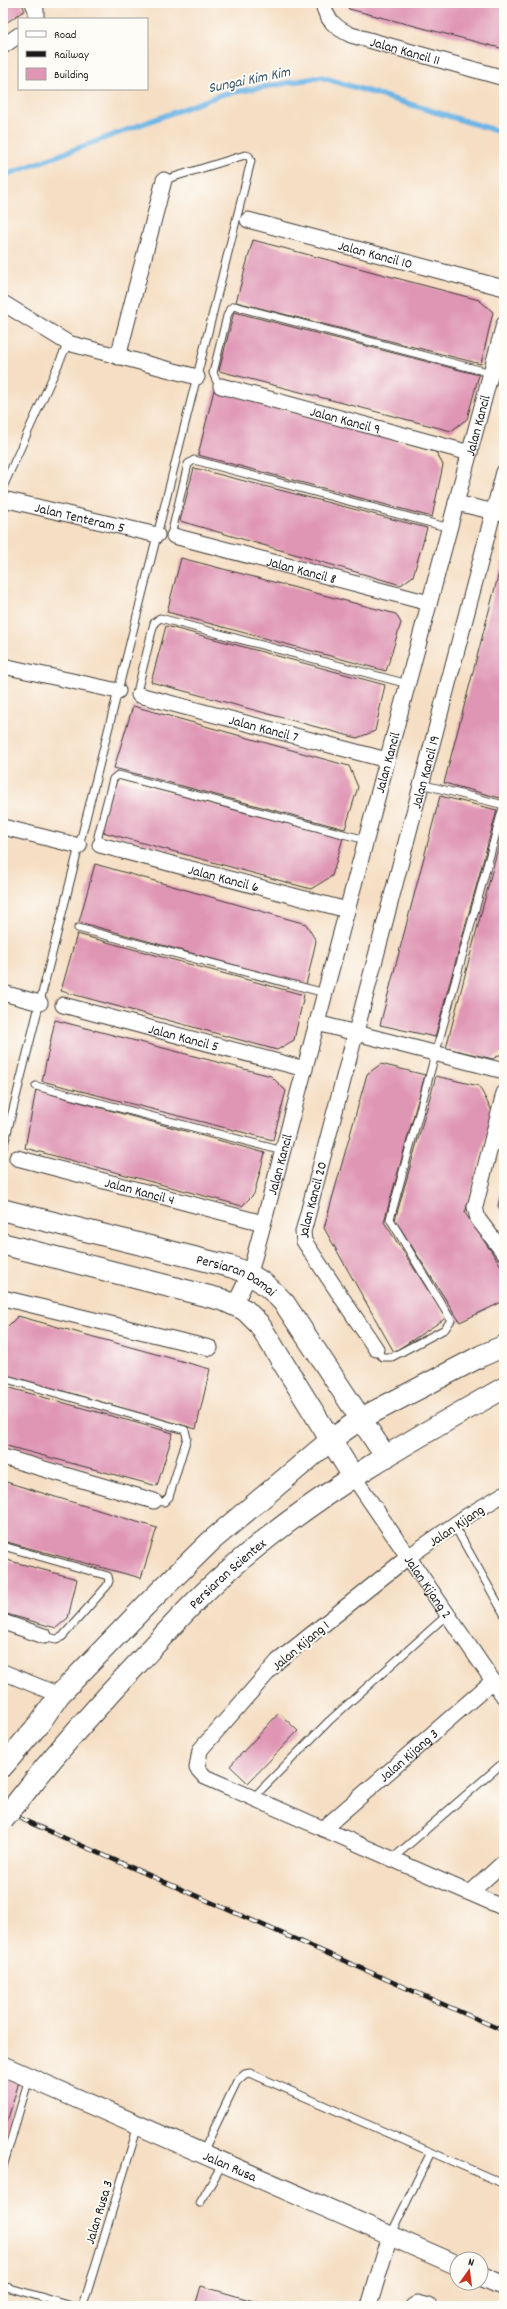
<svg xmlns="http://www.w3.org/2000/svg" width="507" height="2309" viewBox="0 0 507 2309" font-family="Dekko,sans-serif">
<rect width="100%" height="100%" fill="#fdfcf7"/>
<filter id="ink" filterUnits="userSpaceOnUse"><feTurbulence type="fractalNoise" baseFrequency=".025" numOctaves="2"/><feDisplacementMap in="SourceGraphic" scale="8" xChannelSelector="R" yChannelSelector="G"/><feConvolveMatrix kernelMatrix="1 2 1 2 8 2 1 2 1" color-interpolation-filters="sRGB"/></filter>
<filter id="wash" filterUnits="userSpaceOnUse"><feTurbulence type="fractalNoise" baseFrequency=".012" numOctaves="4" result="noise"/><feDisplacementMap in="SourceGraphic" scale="16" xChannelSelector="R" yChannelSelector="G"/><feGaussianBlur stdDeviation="0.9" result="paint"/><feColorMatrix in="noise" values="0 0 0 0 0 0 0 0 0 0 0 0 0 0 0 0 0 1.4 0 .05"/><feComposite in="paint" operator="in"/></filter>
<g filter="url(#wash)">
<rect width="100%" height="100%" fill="#f5dec3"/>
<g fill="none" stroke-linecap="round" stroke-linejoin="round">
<!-- stream -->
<path stroke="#6eb5e5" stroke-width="5.5" d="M 3,176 L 223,94 L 321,77 L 504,133"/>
</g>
<g id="blocks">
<!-- building -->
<g fill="#df95b4">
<path d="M 3,3 L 21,3 L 25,10 L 3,25 Z"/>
<path d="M 346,3 L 504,3 L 504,49 L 349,9 Z"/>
<path d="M 253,240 L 479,300 L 493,312 L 481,364 L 236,302 Z"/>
<path d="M 234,312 L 479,375 L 467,419 L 451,431 L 219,371 Z"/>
<path d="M 214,390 L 436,452 L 443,465 L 432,517 L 198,455 Z"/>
<path d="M 194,468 L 427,528 L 413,576 L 401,585 L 180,521 Z"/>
<path d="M 181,558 L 396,614 L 401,623 L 386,671 L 167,612 Z"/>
<path d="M 504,560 L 504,784 L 500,798 L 444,783 L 502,561 Z"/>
<path d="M 166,626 L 385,685 L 375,731 L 357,738 L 151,682 Z"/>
<path d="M 133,706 L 349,766 L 358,787 L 345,829 L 114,768 Z"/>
<path d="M 114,778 L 343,838 L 332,876 L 311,889 L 99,831 Z"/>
<path d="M 440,796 L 497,810 L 435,1037 L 380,1025 Z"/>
<path d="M 503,829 L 504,1052 L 493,1059 L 446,1048 Z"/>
<path d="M 95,864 L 306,924 L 316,941 L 306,985 L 79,922 Z"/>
<path d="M 77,934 L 304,995 L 294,1040 L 277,1050 L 61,991 Z"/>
<path d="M 55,1020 L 271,1076 L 286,1091 L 273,1140 L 42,1081 Z"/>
<path d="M 381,1064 L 425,1075 L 384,1222 L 446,1318 L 394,1352 L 324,1228 L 367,1074 Z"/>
<path d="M 436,1076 L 479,1086 L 493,1113 L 465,1213 L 504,1270 L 504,1301 L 460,1322 L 395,1220 Z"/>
<path d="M 36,1090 L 265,1153 L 254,1194 L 242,1206 L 25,1148 Z"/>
<path d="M 503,1182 L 504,1182 L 504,1215 L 498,1206 Z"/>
<path d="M 18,1316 L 210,1369 L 196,1429 L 3,1374 L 5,1329 Z"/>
<path d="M 3,1386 L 173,1433 L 157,1486 L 3,1445 Z"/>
<path d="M 3,1481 L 157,1528 L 141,1578 L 3,1541 Z"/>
<path d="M 3,1559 L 77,1579 L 68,1618 L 56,1628 L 3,1613 Z"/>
<path d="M 279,1713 L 298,1731 L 248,1783 L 230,1766 Z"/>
<path d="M 3,2077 L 19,2082 L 3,2135 Z"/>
<path d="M 201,2286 L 271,2306 L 195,2306 Z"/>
</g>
</g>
</g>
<g filter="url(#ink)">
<use href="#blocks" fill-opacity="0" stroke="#3d3935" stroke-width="1"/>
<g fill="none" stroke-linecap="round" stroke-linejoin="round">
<defs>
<g id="service">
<path d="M 221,386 L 216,380 L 213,373 L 227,316 L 230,309 L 234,306 L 491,373"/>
<path d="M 3,487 L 68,343"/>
<path d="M 174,536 L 172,531 L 188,464 L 194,460 L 450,528"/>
<path d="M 139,695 L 138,688 L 154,623 L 160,618 L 408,684"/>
<path d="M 421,784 L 504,805"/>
<path d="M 100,845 L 98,836 L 113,779 L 118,775 L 366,840"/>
<path d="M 78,928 L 325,993"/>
<path d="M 36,1086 L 283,1151"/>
<path d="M 3,1149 L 251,161 L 249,156 L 245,155 L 164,180"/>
<path d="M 376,1349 L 382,1357 L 392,1357 L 445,1329 L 451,1320 L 390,1219 L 504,804"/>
<path d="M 3,1378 L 185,1430 L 187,1438 L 169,1497 L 164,1502 L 154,1501"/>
<path d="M 454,1525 L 504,1614"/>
<path d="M 3,1546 L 108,1576 L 109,1581 L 107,1586 L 62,1637 L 56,1639 L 44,1636"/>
<path d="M 253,1798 L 329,1721 L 448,1614"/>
<path d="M 392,1859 L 504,1762"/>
<path d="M 203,2152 L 237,2081 L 245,2074 L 250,2073 L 504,2184"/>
<path d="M 3,2167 L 29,2078"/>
<path d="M 200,2203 L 223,2163"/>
<path d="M 391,2234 L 431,2152"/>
<path d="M 3,2286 L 72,2306"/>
<path d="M 83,2306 L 138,2126"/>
</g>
<g id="minor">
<path d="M 33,3 L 36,10 L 36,19"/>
<path id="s1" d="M 323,3 C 326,20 336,28 351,35 L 504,78"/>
<path d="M 3,46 L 19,35"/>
<path id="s2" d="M 248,220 L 504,288"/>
<path d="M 3,303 L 68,343 L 197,377"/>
<path d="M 118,357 L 164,180"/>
<path id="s3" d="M 221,386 L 470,453"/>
<path id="s4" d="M 3,499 L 157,535"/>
<path d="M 456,503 L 504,514"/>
<path id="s5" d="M 174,536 L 429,603"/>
<path d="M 3,666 L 118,691"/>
<path id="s6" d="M 139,695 L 387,760"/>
<path d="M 3,827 L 79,846"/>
<path id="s7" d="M 100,845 L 347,910"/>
<path d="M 3,993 L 40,1003"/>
<path id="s8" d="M 63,1005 L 305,1069"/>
<path d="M 317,1023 L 504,1071"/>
<path d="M 504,1093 L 475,1207 L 478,1219 L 504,1253"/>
<path id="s9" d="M 17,1158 L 263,1223"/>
<path d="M 3,1298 L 210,1348"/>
<path id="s10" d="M 235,1304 L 250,1273 L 504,324"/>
<path id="s11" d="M 376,1349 L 304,1241 L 303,1232 L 504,472"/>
<path d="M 3,1457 L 154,1501"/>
<path id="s12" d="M 353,1476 L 504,1697"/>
<path d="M 504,1494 L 467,1516 L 408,1557 L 278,1661 L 200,1750 L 197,1768 L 205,1777 L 504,1908"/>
<path d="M 3,1622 L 44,1636"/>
<path d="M 3,1672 L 59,1695"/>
<path id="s13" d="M 323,1829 L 493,1681"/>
<path d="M 470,1893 L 504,1862"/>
<path d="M 369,2306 L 390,2236"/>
<path d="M 413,2306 L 418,2303 L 429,2306"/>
</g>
<g id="tertiary">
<path id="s14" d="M 3,2066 L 457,2265"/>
<path d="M 481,2276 L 504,2286"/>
</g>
<g id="secondary">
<path id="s15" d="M 3,1210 L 232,1267 C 255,1275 269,1286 285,1304 L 386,1457"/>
<path d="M 3,1244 L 223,1300 L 245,1310 L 259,1324 L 353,1476"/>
<path d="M 3,1766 L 39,1724 L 59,1695 L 152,1599 L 211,1541 L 332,1439 L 362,1418 L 481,1356 L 504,1346"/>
<path id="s16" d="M 34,1781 C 68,1739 104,1699 141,1660 C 172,1626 202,1592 237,1563 C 318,1493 411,1440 504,1388"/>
</g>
</defs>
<!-- service casing -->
<use href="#service" stroke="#3d3935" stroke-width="9"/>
<!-- minor casing -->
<use href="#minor" stroke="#3d3935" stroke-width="17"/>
<!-- tertiary casing -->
<use href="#tertiary" stroke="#3d3935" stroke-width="21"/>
<!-- secondary casing -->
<use href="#secondary" stroke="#3d3935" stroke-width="23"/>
<!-- service -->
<use href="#service" stroke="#fff" stroke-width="7"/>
<!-- minor -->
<use href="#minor" stroke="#fff" stroke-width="15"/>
<!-- tertiary -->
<use href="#tertiary" stroke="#fff" stroke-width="19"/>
<!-- secondary -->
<use href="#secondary" stroke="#fff" stroke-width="21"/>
<defs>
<path id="rail" d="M 3,1811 L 504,2031"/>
</defs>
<!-- rail casing -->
<use href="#rail" stroke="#1c1c1c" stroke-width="4.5"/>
<!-- rail -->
<use href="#rail" stroke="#fdfcf7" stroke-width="3" stroke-dasharray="9" stroke-linecap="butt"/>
<defs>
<path id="secondary-bridge" d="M 3,1820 L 34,1781"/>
</defs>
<!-- secondary-bridge casing -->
<use href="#secondary-bridge" stroke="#3d3935" stroke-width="23" stroke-linecap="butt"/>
<!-- secondary-bridge -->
<use href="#secondary-bridge" stroke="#fff" stroke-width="21"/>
</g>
</g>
<g text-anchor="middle" stroke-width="4" stroke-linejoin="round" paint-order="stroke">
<!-- street labels -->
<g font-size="14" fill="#1c1c1c" stroke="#fdfcf7">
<text dy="5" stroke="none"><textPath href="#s1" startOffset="101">Jalan Kancil 11</textPath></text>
<text dy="5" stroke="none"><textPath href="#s2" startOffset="132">Jalan Kancil 10</textPath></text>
<text dy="5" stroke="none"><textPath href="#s3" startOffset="129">Jalan Kancil 9</textPath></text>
<text dy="5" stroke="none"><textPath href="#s10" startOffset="912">Jalan Kancil</textPath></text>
<text dy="5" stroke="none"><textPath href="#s4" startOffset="79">Jalan Tenteram 5</textPath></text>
<text dy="5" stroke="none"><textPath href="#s5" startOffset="132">Jalan Kancil 8</textPath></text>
<text dy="5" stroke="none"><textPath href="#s6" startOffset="129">Jalan Kancil 7</textPath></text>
<text dy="5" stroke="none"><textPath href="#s10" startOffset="563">Jalan Kancil</textPath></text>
<text dy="5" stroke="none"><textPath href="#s11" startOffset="615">Jalan Kancil 19</textPath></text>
<text dy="5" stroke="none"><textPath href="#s7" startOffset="128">Jalan Kancil 6</textPath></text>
<text dy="5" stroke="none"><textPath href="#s8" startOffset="125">Jalan Kancil 5</textPath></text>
<text dy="5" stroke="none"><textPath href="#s10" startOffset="147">Jalan Kancil</textPath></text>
<text dy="5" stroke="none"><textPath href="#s9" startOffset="127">Jalan Kancil 4</textPath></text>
<text dy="5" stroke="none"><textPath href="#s11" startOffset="172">Jalan Kancil 20</textPath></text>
<text dy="5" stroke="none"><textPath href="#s15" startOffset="243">Persiaran Damai</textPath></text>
<text transform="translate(456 1525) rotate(-34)" y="5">Jalan Kijang</text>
<text dy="5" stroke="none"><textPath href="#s16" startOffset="284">Persiaran Scientex</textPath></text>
<text dy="5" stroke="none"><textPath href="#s12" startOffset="134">Jalan Kijang 2</textPath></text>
<text transform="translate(300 1645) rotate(-40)" y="5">Jalan Kijang 1</text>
<text dy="5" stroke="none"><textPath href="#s13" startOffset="113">Jalan Kijang 3</textPath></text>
<text dy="5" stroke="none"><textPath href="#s14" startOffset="248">Jalan Rusa</textPath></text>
<text transform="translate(98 2212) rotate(-73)" y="5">Jalan Rusa 3</text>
</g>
<!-- water labels -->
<g font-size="15" font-style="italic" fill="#3d596c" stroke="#fdfcf7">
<text transform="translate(249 79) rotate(-12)" y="5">Sungai Kim Kim</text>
</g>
</g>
<!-- margin -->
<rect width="507" height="2309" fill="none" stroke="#fdfcf7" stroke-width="16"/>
<!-- legend -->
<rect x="18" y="18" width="130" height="72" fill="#fdfcf7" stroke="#a3a29f"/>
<rect x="26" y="31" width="20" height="6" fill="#ffffff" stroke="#a3a29f"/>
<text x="54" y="38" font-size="12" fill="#1c1c1c">Road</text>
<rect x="26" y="51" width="20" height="6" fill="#1c1c1c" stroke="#a3a29f"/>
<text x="54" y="58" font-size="12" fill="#1c1c1c">Railway</text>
<rect x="26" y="68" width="20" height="12" fill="#df95b4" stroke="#a3a29f"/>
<text x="54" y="78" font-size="12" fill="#1c1c1c">Building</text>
<!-- north arrow -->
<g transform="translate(469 2271) rotate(14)"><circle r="19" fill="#fdfcf7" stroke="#a3a29f"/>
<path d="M0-3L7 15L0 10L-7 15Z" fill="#c8321e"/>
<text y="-6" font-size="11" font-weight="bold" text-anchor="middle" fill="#1c1c1c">N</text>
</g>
</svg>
